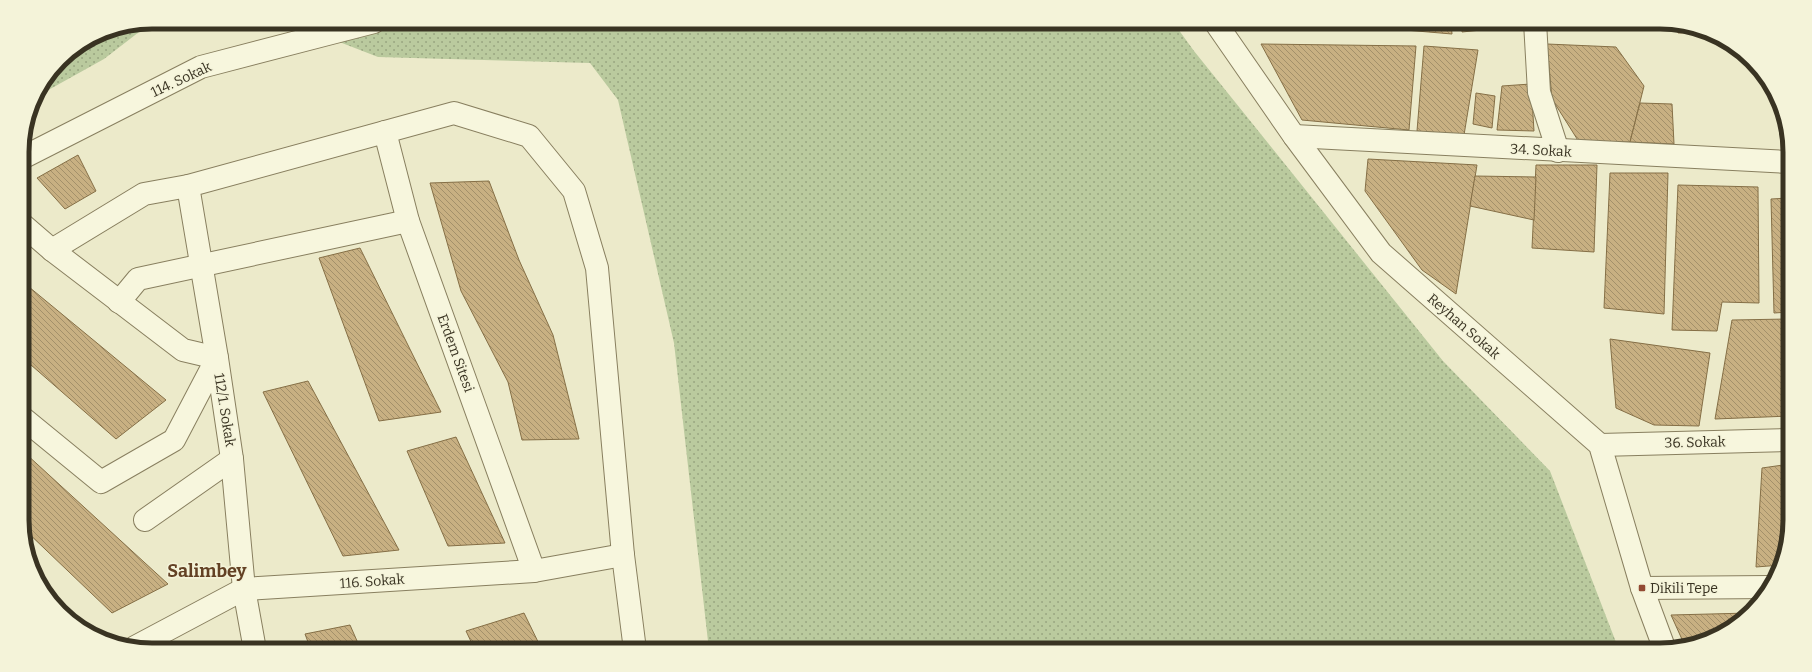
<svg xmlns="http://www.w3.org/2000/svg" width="1812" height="672" viewBox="0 0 1812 672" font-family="Bitter,serif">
<defs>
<pattern id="grass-dots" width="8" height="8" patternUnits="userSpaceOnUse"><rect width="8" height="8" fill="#baca9e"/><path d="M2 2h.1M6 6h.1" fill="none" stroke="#98a580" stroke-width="1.8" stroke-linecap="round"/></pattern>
<pattern id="building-back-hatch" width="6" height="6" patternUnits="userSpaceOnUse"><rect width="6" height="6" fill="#c8b082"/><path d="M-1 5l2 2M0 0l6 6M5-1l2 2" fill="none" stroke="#a3906a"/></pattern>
</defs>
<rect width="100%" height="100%" fill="#eceaca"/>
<!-- grass -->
<g fill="url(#grass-dots)">
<path d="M 152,22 L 104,59 L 34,98 L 35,95 L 66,54 L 102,32 Z"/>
<path d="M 288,22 L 1173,22 L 1194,51 L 1443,361 L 1550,471 L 1619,650 L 709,650 L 674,343 L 618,100 L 590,63 L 378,57 Z"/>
</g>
<!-- building -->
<g fill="url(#building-back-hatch)" stroke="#856f46">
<path d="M 1240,22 L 1294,22 L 1243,27 Z"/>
<path d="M 1323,22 L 1451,22 L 1452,34 L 1323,23 Z"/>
<path d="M 1462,22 L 1519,22 L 1519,26 L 1462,32 Z"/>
<path d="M 1583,22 L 1627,22 L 1627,25 Z"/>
<path d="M 1677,25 L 1702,29 L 1709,33 L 1678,33 Z"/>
<path d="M 1261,44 L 1416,46 L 1409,130 L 1302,120 Z"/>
<path d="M 1547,44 L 1616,47 L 1644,86 L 1630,142 L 1579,142 L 1552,99 Z"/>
<path d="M 1424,46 L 1478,50 L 1464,135 L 1417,131 Z"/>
<path d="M 1531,84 L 1534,131 L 1497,130 L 1502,86 Z"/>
<path d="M 1476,93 L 1495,96 L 1492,128 L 1473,124 Z"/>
<path d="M 1640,103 L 1672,104 L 1674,144 L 1630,142 Z"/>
<path d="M 78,155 L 96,191 L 65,209 L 37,178 Z"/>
<path d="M 1368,159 L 1477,165 L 1456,294 L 1422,270 L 1365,191 Z"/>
<path d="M 1536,165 L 1597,165 L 1594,252 L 1532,248 Z"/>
<path d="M 1610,173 L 1668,173 L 1664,314 L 1604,308 Z"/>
<path d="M 1475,176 L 1536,177 L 1534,220 L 1470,206 Z"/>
<path d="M 489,181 L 519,260 L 553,335 L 579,439 L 522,440 L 508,382 L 461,291 L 430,183 Z"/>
<path d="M 1678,185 L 1758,187 L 1759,303 L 1722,302 L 1717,331 L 1672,330 Z"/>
<path d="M 1789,198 L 1789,312 L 1774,313 L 1771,199 Z"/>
<path d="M 360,248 L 441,412 L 379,421 L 319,258 Z"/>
<path d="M 23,282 L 166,400 L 116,439 L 23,358 Z"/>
<path d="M 1788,319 L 1790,416 L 1715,419 L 1732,320 Z"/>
<path d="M 1610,339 L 1710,353 L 1699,426 L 1654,425 L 1616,408 Z"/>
<path d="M 308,381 L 399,550 L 343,556 L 263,392 Z"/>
<path d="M 456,437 L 505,543 L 448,546 L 407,451 Z"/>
<path d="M 24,453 L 25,453 L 168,584 L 112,613 L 24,529 Z"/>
<path d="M 1790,464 L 1790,520 L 1783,562 L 1781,565 L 1756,567 L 1762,468 Z"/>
<path d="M 524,613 L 542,650 L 475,650 L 466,631 Z"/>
<path d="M 1749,613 L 1739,623 L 1710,640 L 1685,646 L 1671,615 Z"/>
<path d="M 350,625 L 361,650 L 311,650 L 305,634 Z"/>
</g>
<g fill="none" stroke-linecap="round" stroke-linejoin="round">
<defs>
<g id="minor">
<path d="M 1215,22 L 1294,136 L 1381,253 L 1600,445 L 1642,588 L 1665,650"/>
<path d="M 1535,22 L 1539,92 L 1558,151"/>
<path d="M 385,132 L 408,221 L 534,571"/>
<path d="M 1294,136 L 1789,162"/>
<path d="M 22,158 L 201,67 L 374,22"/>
<path d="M 23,225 L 52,250 L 183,350 L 217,358 L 232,459 L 244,589 L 255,650"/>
<path d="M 52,250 L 144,194 L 188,186"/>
<path d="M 119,302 L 138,279 L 408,221"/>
<path d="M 24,419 L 101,482 L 174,440 L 217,358 L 188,186 L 454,113 L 529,136 L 574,191 L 597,268 L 623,555 L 635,650"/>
<path d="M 1600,445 L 1790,440"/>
<path d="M 145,520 L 232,459"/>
<path d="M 1642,588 L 1771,587"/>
<path d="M 135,647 L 244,589 L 534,571 L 623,555"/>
</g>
</defs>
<!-- minor casing -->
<use href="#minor" stroke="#887f5f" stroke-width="24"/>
<!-- minor -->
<use href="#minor" stroke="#f7f6dd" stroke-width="22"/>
</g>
<!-- markers -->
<rect fill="#934a33" stroke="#f4f3d9" stroke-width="1.5" x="1638" y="584" width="8" height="8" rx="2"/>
<g text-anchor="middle" stroke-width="3" stroke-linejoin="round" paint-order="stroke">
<!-- street labels -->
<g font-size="14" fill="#393322" stroke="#f4f3d9">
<text transform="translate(181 79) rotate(-25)" y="5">114. Sokak</text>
<text transform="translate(1541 150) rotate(3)" y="5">34. Sokak</text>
<text transform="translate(1464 326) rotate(41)" y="5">Reyhan Sokak</text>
<text transform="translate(456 353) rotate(70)" y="5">Erdem Sitesi</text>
<text transform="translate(225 410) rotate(81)" y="5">112/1. Sokak</text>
<text transform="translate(1695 442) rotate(-1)" y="5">36. Sokak</text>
<text transform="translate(372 581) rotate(-4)" y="5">116. Sokak</text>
</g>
<!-- poi labels -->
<g font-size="14" fill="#393322" stroke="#f4f3d9" text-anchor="start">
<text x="1650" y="593">Dikili Tepe</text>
</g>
<!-- district labels -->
<g font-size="18" font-weight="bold" fill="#634124" stroke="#f4f3d9">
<text x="207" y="577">Salimbey</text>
</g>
</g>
<!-- crop -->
<path d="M0 0H1812V672H0ZM152 29H1660A123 123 0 0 1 1783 152V520A123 123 0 0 1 1660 643H152A123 123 0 0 1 29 520V152A123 123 0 0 1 152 29Z" fill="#f4f3d9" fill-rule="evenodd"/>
<path fill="none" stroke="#393322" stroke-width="5" d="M152 29H1660A123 123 0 0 1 1783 152V520A123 123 0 0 1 1660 643H152A123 123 0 0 1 29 520V152A123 123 0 0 1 152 29Z"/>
</svg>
